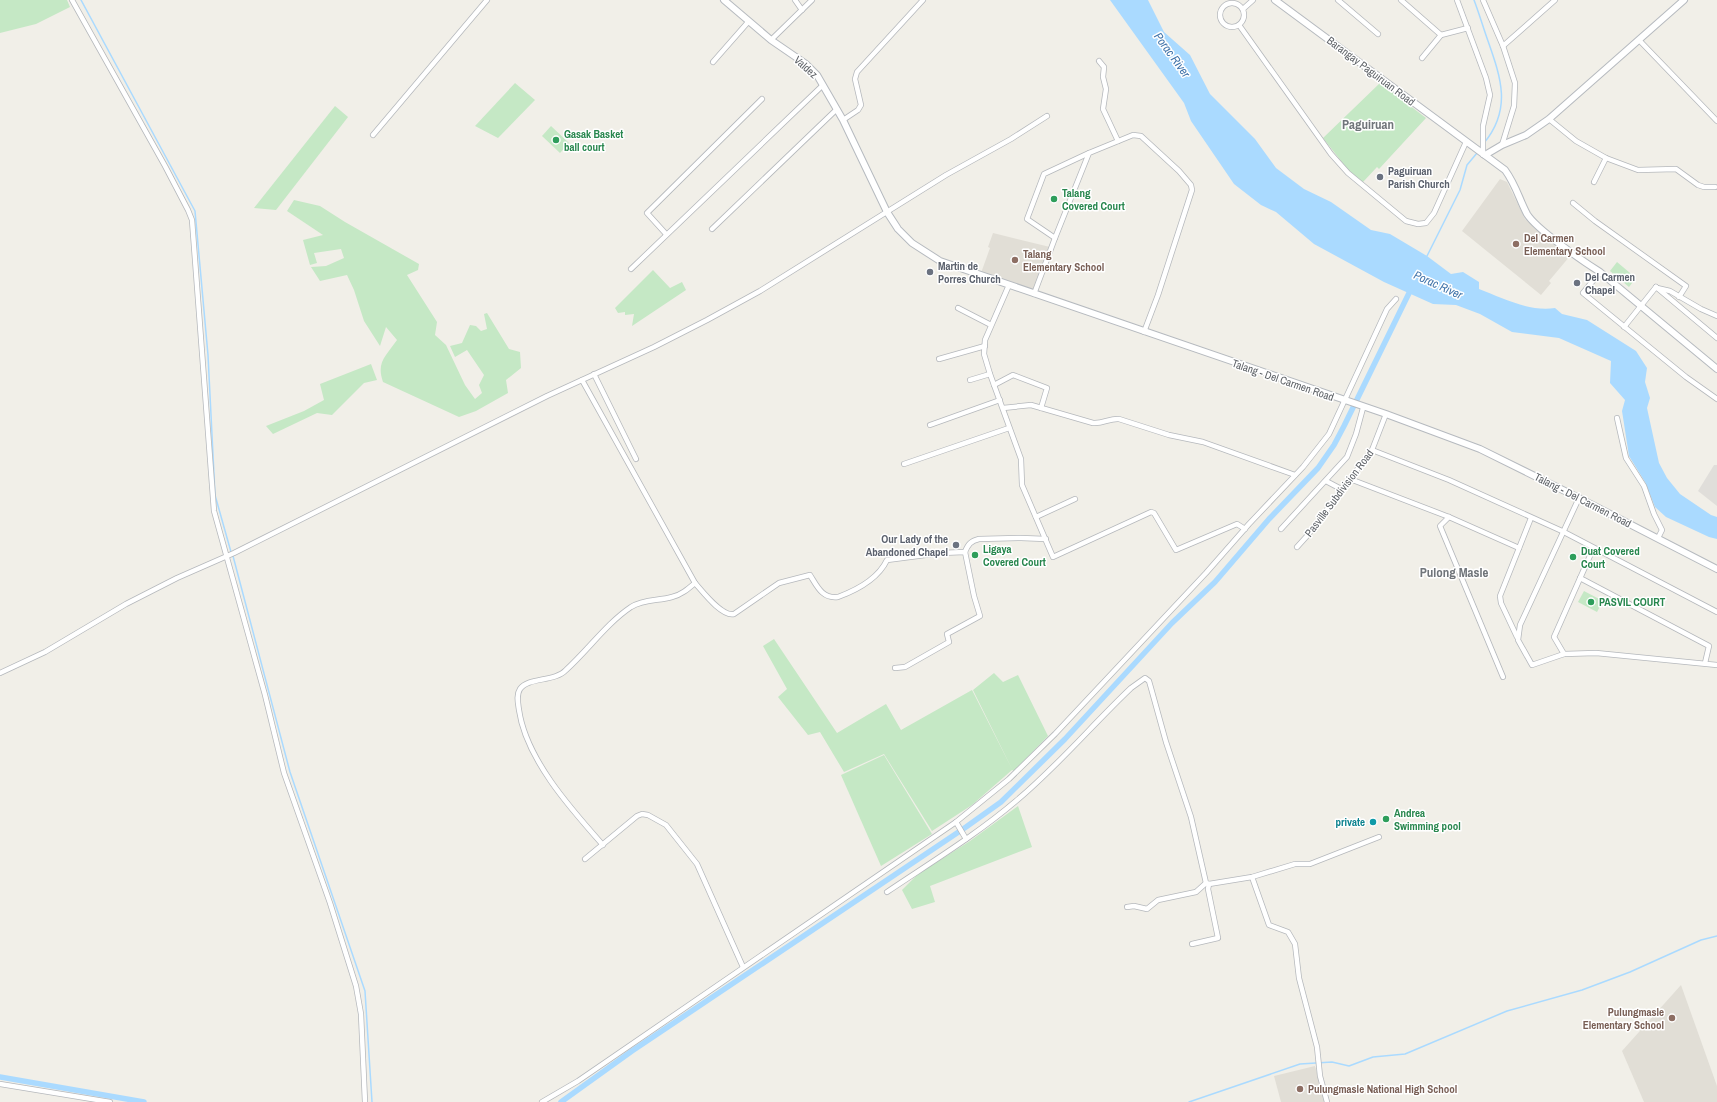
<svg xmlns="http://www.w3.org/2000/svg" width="1717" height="1102" viewBox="0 0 1717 1102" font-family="'Archivo Narrow',sans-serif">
<rect width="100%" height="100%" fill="#f1efe8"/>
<!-- industrial -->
<path fill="#e0deda" d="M 1714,465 L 1717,465 L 1717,506 L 1698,491 Z"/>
<!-- education -->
<g fill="#e1ded6">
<path d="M 1500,179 L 1507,182 L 1525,219 L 1570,256 L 1549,281 L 1551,283 L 1541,295 L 1462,231 Z"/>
<path d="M 993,233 L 1050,247 L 1033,290 L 981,273 L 990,248 L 988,247 Z"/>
<path d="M 1681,985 L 1717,1086 L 1717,1102 L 1644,1102 L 1622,1051 Z"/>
<path d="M 1315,1066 L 1325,1102 L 1281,1102 L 1274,1076 Z"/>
</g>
<!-- green -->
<g fill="#c5e8c5">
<path d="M 0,0 L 67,0 L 70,7 L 36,24 L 0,33 Z"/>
<path d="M 515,83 L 535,100 L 498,138 L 475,126 Z"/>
<path d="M 1380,83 L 1426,118 L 1379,169 L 1377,167 L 1363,182 L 1349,171 L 1323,138 Z"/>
<path d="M 335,106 L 348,117 L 276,210 L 254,208 Z"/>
<path d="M 551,126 L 569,143 L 560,153 L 542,136 Z"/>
<path d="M 294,200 L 320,206 L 345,222 L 419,264 L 418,270 L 407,275 L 437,322 L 435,335 L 446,345 L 465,385 L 475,399 L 482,393 L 479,385 L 484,375 L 467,350 L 455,357 L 450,346 L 462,343 L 470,325 L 476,326 L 481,331 L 487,329 L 484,314 L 487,313 L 509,349 L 520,352 L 521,368 L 506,380 L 508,393 L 476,411 L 459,417 L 383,382 C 376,362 386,356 397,340 L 386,327 L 380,346 L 364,321 L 354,290 L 347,275 L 320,281 L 311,267 L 326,266 L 344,258 L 341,249 L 314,253 L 317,263 L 310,265 L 303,240 L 323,235 L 287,211 Z"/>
<path d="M 1617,262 L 1636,278 L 1629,287 L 1610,271 Z"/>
<path d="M 653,270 L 670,288 L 682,282 L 686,290 L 632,326 L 634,314 L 625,315 L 625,312 L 618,313 L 615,308 Z"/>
<path d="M 371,364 L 377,380 L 364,383 L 332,415 L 317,413 L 273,434 L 266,426 L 304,411 L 324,400 L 320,384 Z"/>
<path d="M 1584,591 L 1603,601 L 1597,612 L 1578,602 Z"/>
<path d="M 774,639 L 837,733 L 886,704 L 901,730 L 972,690 L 1012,769 L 973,690 L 994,673 L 1003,682 L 1018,675 L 1048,736 L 1014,771 L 1012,770 L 972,805 L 932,831 L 884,754 L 844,772 L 820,732 L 808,735 L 778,697 L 787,689 L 763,646 Z"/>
<path d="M 884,755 L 932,834 L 881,866 L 841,775 Z"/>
<path d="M 1018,806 L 1032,847 L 930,886 L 935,902 L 912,909 L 902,890 L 918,874 L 970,841 Z"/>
</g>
<!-- water -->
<path fill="#aadaff" d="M 1110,0 L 1148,0 L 1164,32 L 1190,55 L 1210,94 L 1255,139 L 1276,168 L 1304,189 L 1331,202 L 1371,230 L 1390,234 L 1427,256 L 1451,274 L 1463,272 L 1479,282 L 1479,289 C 1503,298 1529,312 1555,308 L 1562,314 L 1587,320 L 1636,351 L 1647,368 L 1645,382 L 1650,398 L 1647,408 L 1659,463 L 1667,478 L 1680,494 L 1711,515 L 1717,517 L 1717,539 L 1709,537 L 1666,517 L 1655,507 L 1645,482 L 1629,456 L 1622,411 L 1625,400 L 1610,383 L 1611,361 L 1559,338 L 1512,332 L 1480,314 L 1456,305 L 1433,304 L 1384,282 L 1314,244 L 1276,212 L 1261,205 L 1234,184 L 1191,121 L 1184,103 Z"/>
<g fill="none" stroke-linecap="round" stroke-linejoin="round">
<!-- stream -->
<g stroke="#aadaff" stroke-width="1.5">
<path d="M 81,0 L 195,211 L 208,355 L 215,495 L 231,552"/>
<path d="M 1474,0 C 1479,13 1483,27 1488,41 C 1501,78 1512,109 1484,143"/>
<path d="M 1427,256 L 1460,190 L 1467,165 L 1477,153"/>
<path d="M 233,556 L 290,772 L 365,991 L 372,1102"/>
<path d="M 1189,1102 L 1300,1064 L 1332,1062 L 1349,1066 L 1373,1057 L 1405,1054 L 1507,1011 L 1582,990 L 1630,972 L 1701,940 L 1717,936"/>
</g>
<!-- canal -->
<g stroke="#aadaff" stroke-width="5.5">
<path d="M 0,1077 L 144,1102"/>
<path d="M 561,1102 L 632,1051 L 966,827 L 1001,802 L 1065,739 L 1172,623 L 1215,582 L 1269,519 L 1318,468 L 1334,445 L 1344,426 L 1412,287"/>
</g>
<defs>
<g id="street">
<path d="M 72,0 L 165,166 L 188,210 L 192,220 L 214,511 L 265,695 L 284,773 L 330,903 L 356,986 L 361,1014 L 365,1102"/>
<path d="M 795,0 L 802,10"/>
<path d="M 1338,0 L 1378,34"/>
<path d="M 1401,0 L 1441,35 L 1422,58"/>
<path d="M 1457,0 L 1486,78 L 1490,95 L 1483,126 L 1483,155"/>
<path d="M 1483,0 L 1503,46 L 1515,83 L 1514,106 L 1502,145"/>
<circle cx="1232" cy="15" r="12"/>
<path d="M 1243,9 L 1253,0"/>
<path d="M 1239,25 L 1331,154 L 1348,173 L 1406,221 L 1418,224 L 1426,223 L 1434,213 L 1466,142"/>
<path d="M 1441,35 L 1468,28"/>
<path d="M 771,40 L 812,0"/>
<path d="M 1639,40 L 1717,121"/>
<path d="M 1503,46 L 1555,0"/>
<path d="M 1099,61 L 1104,67 L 1103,77 L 1106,89 L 1103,109 L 1118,141"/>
<path d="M 713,62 L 749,21"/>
<path d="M 1549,119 L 1576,141 L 1606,158 L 1638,170 L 1676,169 L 1698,185 L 1704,187 L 1715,187"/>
<path d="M 843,120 L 858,110 L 861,105 L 855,79 L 857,72 L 923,0"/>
<path d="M 373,135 L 487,0"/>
<path d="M 1594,182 L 1606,158"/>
<path d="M 1573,203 L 1595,221 L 1686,286 L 1679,297"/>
<path d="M 712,229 L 837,109"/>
<path d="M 666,234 L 647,213 L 762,99"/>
<path d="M 1055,238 L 1027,219 L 1044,174 L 1089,153"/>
<path d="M 631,269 L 823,85"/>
<path d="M 1600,272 L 1583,293 L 1686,377 L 1717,399"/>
<path d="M 1009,285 L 985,340 L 984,354 L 990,374 L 1021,459 L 1022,485 L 1053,557 L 1151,512 L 1154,513 L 1176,550 L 1237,524 L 1245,529"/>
<path d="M 1656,287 L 1717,338"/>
<path d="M 1657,288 L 1670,291 L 1701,309 L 1717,316"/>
<path d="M 1034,294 L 1055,238 L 1089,153 L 1133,135 L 1141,136 L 1179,171 L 1191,185 L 1192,190 L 1158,295 L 1144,332"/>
<path d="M 958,308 L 991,325"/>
<path d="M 1624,327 L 1656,287"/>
<path d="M 939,359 L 985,346"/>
<path d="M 594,374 L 636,459"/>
<path d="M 582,380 L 695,583 C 703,592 722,617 734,614 L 779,583 L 810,575 C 817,586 822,599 838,597 C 857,590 878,579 887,560 L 941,553 L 965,552 L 974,596 L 980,616 L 947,634 L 949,642 L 905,667 L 895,668"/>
<path d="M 970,380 L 990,374"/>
<path d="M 994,385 L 1013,375 L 1047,388 L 1041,408"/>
<path d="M 1003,408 L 1031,405 L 1093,423 C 1103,424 1110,418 1119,419 L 1169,435 L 1203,442 L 1295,475"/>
<path d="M 1617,418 L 1626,458 L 1644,486 L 1654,514 L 1662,530 L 1658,538"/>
<path d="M 930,425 L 1000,400"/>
<path d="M 1372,450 L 1449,480 L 1562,531 L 1717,612"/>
<path d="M 904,464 L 1009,428"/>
<path d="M 1350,479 L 1449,517 L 1519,548"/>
<path d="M 1326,481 L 1343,490"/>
<path d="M 1579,498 L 1520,625 L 1518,640 L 1532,665 L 1564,654 L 1596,653 L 1717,665"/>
<path d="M 1036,517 L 1075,499"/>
<path d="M 1449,517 L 1440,526 L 1503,677"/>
<path d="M 1281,529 L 1347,457 L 1356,434 L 1363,408"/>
<path d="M 1297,547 L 1307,536 L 1372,450 L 1386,414"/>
<path d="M 965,552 C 968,544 971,541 979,539 L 1021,538 L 1046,539"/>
<path d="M 1580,578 L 1709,646 L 1705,663"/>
<path d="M 1517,637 L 1501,603 L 1500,596 L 1531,518"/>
<path d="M 1564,654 L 1554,637 L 1593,549"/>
<path d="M 0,673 L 45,652 L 126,604 L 177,578 L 234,553 L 547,396 L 654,347 L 707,320 L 760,291 L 946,175 L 1011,139 L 1047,116"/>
<path d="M 956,822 L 966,839"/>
<path d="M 603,845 C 571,809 526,759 519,710 C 518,703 516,695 520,689 C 528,677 555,682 566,670 C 588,650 607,623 631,607 C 644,599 658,601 672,597 C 681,595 688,589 695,583"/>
<path d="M 585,859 L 637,816 L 642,814 L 648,815 L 666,825 L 697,864 L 743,967"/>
<path d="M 1252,877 L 1269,925 L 1288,932 L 1295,944 L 1299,978 L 1317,1047 L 1320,1076 L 1327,1102"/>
<path d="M 887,892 C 930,863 976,835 1016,801 C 1057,767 1092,725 1131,688 L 1145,678 L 1149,681 L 1151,688 L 1166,742 L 1191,817 L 1206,883 L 1209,884 L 1252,877 L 1295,864 L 1310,864 L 1379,837"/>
<path d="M 1127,907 L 1134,906 L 1147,909 L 1158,900 L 1196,892 L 1206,883"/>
<path d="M 1192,944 L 1218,938 L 1208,889 L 1209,884"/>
<path d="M 0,1084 L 110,1102"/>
<path d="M 542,1102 L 578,1081 L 956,822 L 1009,779 L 1055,734 L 1206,573 L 1249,524 L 1303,467 L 1329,434 L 1387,309 L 1396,299"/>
</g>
<g id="secondary">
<path d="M 724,0 L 771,40 L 806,64 L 817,75 L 843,120 L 887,212 L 898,229 L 912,243 L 940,261 L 1386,414 L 1480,449 L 1579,498 L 1717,569"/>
<path d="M 1275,0 L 1505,170 C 1516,185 1519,199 1527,214 C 1536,229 1584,262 1600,272 L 1717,369"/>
<path d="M 1485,155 L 1502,145 L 1526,135 L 1549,119 L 1684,0"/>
</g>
</defs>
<!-- street casing -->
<use href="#street" stroke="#b5b8bc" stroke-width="6"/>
<!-- secondary casing -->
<use href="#secondary" stroke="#b6babf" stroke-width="8"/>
<!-- street -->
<use href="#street" stroke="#fff" stroke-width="4.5"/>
<!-- secondary -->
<use href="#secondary" stroke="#fff" stroke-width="6"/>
</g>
<!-- markers -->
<g fill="#2e9e5b" stroke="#fff" stroke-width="1.5">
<circle cx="556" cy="140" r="4"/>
<circle cx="1054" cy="199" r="4"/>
<circle cx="975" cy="555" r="4"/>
<circle cx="1573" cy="557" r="4"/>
<circle cx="1591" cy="602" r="4"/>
<circle cx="1386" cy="819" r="4"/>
</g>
<g fill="#6b7280" stroke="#fff" stroke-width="1.5">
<circle cx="1380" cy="177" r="4"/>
<circle cx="930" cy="272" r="4"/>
<circle cx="1577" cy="283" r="4"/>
<circle cx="956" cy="545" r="4"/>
</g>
<g fill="#8d6e63" stroke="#fff" stroke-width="1.5">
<circle cx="1516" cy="244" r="4"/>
<circle cx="1015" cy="260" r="4"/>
<circle cx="1672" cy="1018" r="4"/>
<circle cx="1300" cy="1089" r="4"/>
</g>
<circle fill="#0f9aa8" stroke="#fff" stroke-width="1.5" cx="1373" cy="822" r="4"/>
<g text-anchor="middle" stroke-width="3" stroke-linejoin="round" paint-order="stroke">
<!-- street labels -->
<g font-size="11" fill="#5f6368" stroke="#fff">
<text transform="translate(806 67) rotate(42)" y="4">Valdez</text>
<text transform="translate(1371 71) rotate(37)" y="4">Barangay Paguiruan Road</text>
<text transform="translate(1283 380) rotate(19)" y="4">Talang - Del Carmen Road</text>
<text transform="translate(1339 493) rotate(-53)" y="4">Pasville Subdivision Road</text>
<text transform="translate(1583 500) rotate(27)" y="4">Talang - Del Carmen Road</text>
</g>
<!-- leisure labels -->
<g font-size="11" font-weight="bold" fill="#27864d" stroke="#fff" text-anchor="start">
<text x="564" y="138">Gasak Basket<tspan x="564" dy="13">ball court</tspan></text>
<text x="1062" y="197">Talang<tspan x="1062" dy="13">Covered Court</tspan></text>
<text x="983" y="553">Ligaya<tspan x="983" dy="13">Covered Court</tspan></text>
<text x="1581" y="555">Duat Covered<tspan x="1581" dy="13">Court</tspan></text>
<text x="1599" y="606">PASVIL COURT</text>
<text x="1394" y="817">Andrea<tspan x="1394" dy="13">Swimming pool</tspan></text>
</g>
<!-- worship labels -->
<g font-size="11" font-weight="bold" fill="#5b616d" stroke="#fff" text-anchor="start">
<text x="1388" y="175">Paguiruan<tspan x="1388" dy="13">Parish Church</tspan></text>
<text x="938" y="270">Martin de<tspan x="938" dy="13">Porres Church</tspan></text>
<text x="1585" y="281">Del Carmen<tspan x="1585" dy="13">Chapel</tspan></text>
<text x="948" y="543" text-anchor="end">Our Lady of the<tspan x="948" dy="13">Abandoned Chapel</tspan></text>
</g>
<!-- education labels -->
<g font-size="11" font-weight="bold" fill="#785e54" stroke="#fff" text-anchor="start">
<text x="1524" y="242">Del Carmen<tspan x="1524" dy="13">Elementary School</tspan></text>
<text x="1023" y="258">Talang<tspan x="1023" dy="13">Elementary School</tspan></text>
<text x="1664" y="1016" text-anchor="end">Pulungmasle<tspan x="1664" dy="13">Elementary School</tspan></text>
<text x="1308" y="1093">Pulungmasle National High School</text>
</g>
<!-- culture labels -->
<g font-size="11" font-weight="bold" fill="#0d838f" stroke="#fff" text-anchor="end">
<text x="1365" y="826">private</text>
</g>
<!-- water labels -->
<g font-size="12" font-style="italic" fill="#4174aa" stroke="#fff">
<text transform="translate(1172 55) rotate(54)" y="4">Porac River</text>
<text transform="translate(1438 285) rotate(24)" y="4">Porac River</text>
</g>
<!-- quarter labels -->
<g font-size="13" font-weight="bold" fill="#70757a" stroke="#fff">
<text x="1368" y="129">Paguiruan</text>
<text x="1454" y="577">Pulong Masle</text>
</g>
</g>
</svg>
